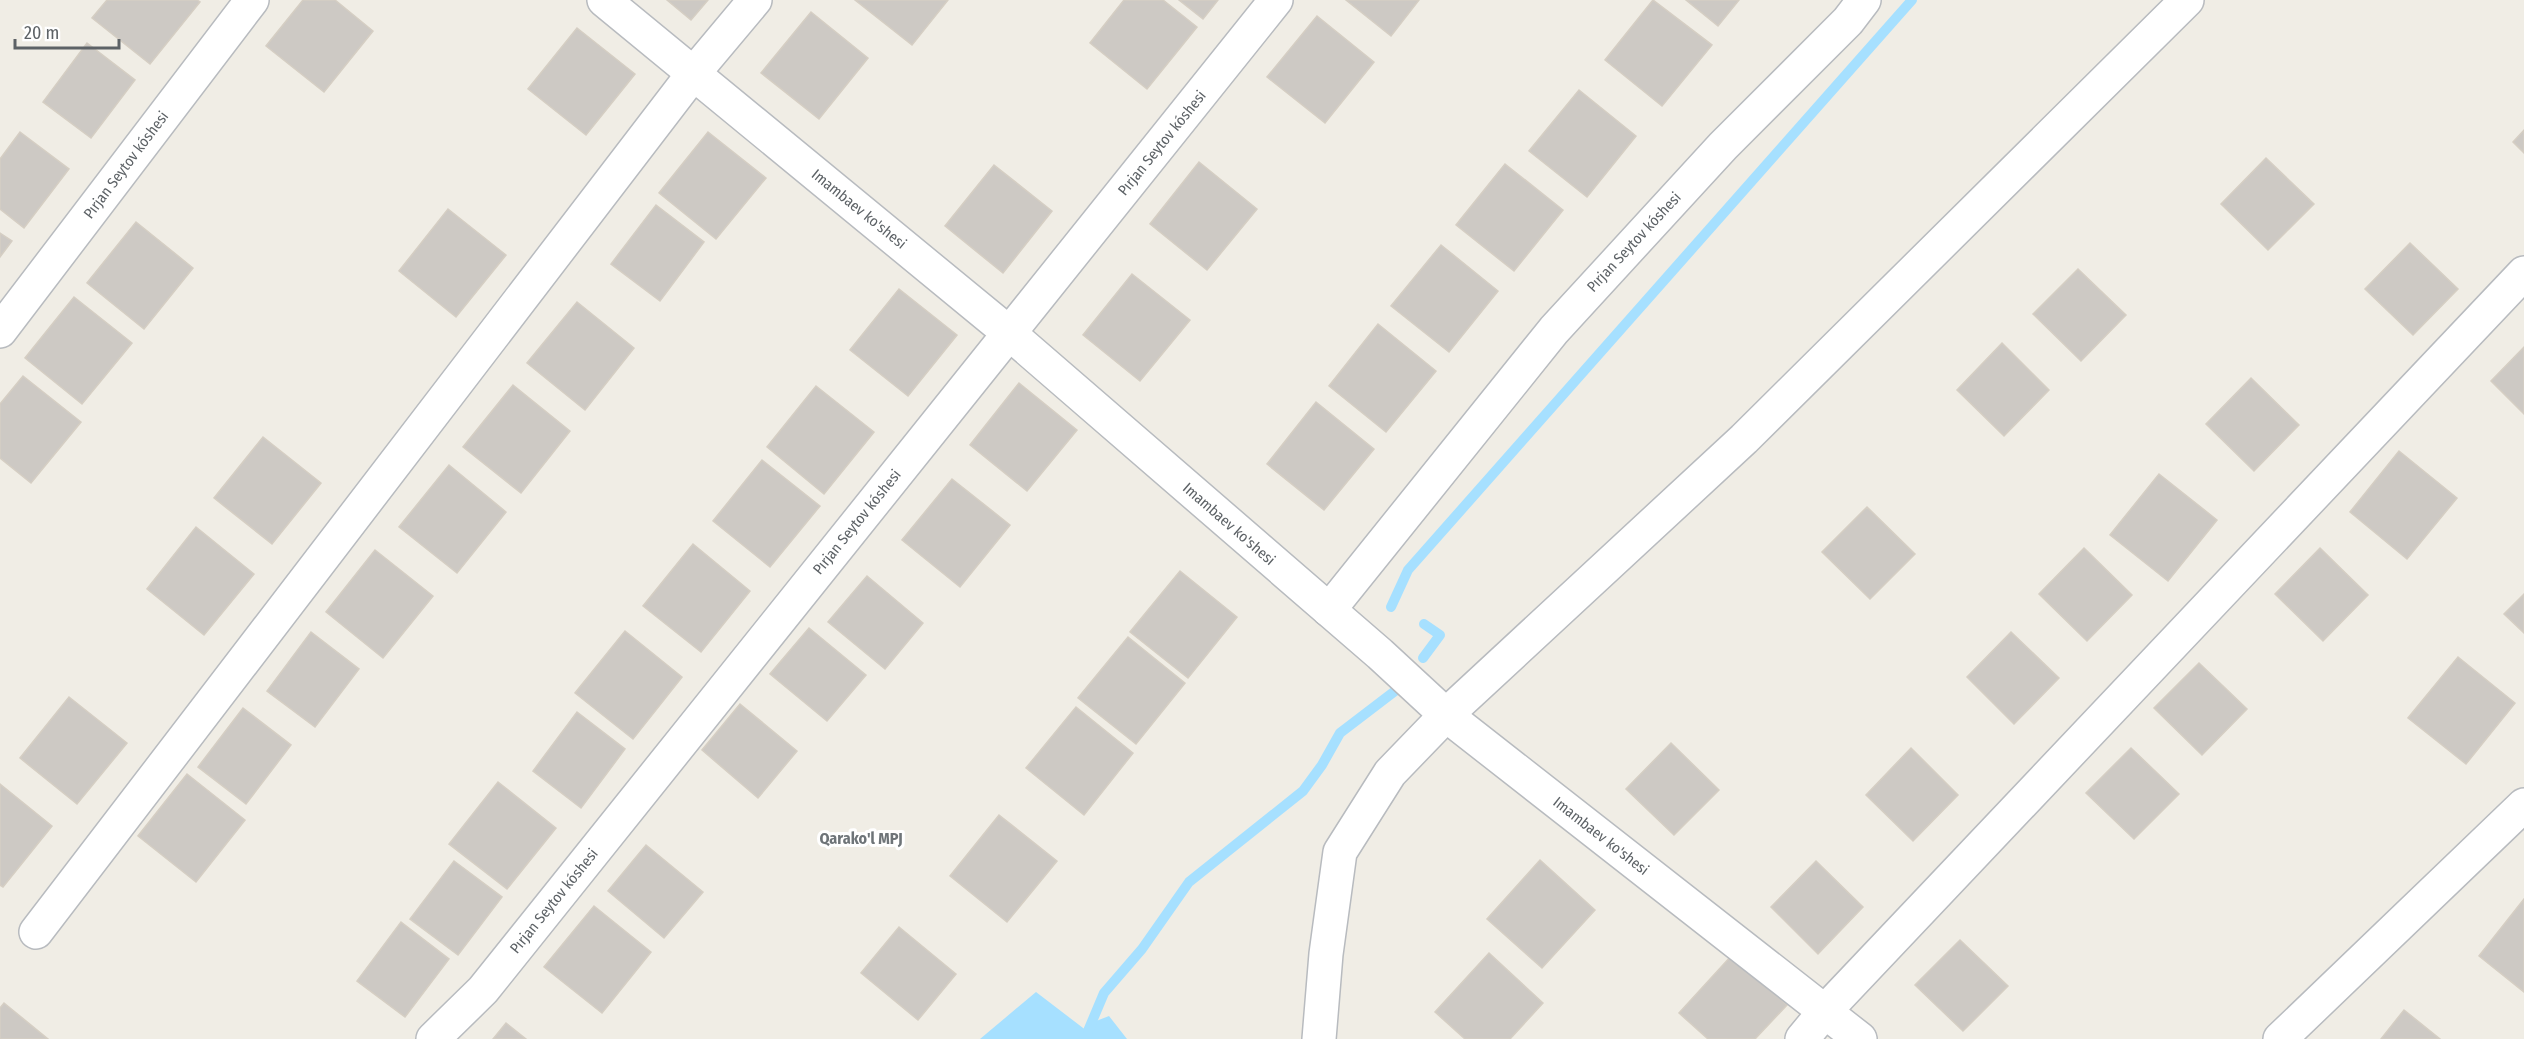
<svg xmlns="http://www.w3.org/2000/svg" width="2524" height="1039" viewBox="0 0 2524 1039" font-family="'Fira Sans Condensed',sans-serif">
<rect width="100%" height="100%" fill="#f0ede5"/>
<!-- water -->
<path fill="#a6e0ff" d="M 1036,992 L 1087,1031 L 1091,1023 L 1109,1016 L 1127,1039 L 980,1039 Z"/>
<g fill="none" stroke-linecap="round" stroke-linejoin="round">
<!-- stream -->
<g stroke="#a6e0ff" stroke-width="10">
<path d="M 1391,607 L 1408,570 L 1912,0"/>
<path d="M 1423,658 L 1440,635 L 1424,624"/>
<path d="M 1088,1031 L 1104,993 L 1142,949 L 1189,882 L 1303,791 L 1322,765 L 1340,733 L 1395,691"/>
</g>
</g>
<!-- building -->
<g fill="#cdc9c4" stroke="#d5cec3" stroke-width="1.5">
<path d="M 107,0 L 197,0 L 200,2 L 150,64 L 92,18 Z"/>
<path d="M 303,0 L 335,0 L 373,31 L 324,92 L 266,46 Z"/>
<path d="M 667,0 L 708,0 L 691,20 Z"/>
<path d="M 855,0 L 948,0 L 912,45 Z"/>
<path d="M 1124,0 L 1163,0 L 1197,27 L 1147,89 L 1090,43 Z"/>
<path d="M 1179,0 L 1218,0 L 1203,19 Z"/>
<path d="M 1346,0 L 1419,0 L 1391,36 Z"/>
<path d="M 1653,0 L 1712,45 L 1662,106 L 1605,60 Z"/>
<path d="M 1686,0 L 1739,0 L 1718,26 Z"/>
<path d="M 811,12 L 868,58 L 819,119 L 761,73 Z"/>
<path d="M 1317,16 L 1374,62 L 1325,123 L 1267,77 Z"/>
<path d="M 577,28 L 635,74 L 586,135 L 528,89 Z"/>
<path d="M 87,43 L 135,80 L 91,138 L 43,102 Z"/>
<path d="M 1579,90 L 1636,136 L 1587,197 L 1529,151 Z"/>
<path d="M 2524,130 L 2524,153 L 2513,142 Z"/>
<path d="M 20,132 L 69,169 L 24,228 L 0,209 L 0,159 Z"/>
<path d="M 708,132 L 766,178 L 716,239 L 659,193 Z"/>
<path d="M 2266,158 L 2314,204 L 2268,250 L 2221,204 Z"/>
<path d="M 1199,162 L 1257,209 L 1207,270 L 1150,224 Z"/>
<path d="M 1505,164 L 1563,210 L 1514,271 L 1456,225 Z"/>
<path d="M 994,165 L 1052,211 L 1003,273 L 945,226 Z"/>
<path d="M 656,205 L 704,242 L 660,301 L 611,264 Z"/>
<path d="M 448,209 L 506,255 L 456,317 L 399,271 Z"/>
<path d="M 136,222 L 193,268 L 144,329 L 87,283 Z"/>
<path d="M 0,233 L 12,241 L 0,257 Z"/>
<path d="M 2410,243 L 2458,289 L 2413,335 L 2365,289 Z"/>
<path d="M 1441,245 L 1498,291 L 1449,352 L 1391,306 Z"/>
<path d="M 2078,269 L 2126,315 L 2081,361 L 2033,314 Z"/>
<path d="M 1132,274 L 1190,320 L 1140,381 L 1083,335 Z"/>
<path d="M 899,289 L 957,335 L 908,396 L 850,350 Z"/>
<path d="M 74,297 L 132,343 L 82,404 L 25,358 Z"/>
<path d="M 577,302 L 634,348 L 585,410 L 527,363 Z"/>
<path d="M 1378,324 L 1436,371 L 1386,432 L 1329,386 Z"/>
<path d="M 2002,343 L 2049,390 L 2004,436 L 1957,390 Z"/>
<path d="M 2524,347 L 2524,414 L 2491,381 Z"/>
<path d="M 23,376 L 81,422 L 31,483 L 0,458 L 0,404 Z"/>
<path d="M 2251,378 L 2299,425 L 2254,471 L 2206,424 Z"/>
<path d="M 1019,383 L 1077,430 L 1027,491 L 970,445 Z"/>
<path d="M 513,385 L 570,431 L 521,493 L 463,447 Z"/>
<path d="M 816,386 L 874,432 L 824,494 L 767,447 Z"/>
<path d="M 1316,402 L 1374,449 L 1324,510 L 1267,464 Z"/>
<path d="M 263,437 L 321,483 L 272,544 L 214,498 Z"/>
<path d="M 2399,451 L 2457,498 L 2407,559 L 2350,512 Z"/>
<path d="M 762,460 L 820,506 L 770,567 L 713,521 Z"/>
<path d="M 449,465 L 506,512 L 457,573 L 399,527 Z"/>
<path d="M 2159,474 L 2217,520 L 2168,581 L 2110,535 Z"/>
<path d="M 952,479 L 1010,525 L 960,587 L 902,540 Z"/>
<path d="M 1867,507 L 1915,554 L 1870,599 L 1822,552 Z"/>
<path d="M 196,527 L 254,574 L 204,635 L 147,589 Z"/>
<path d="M 693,544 L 750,591 L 701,652 L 643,606 Z"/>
<path d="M 2084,548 L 2132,595 L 2087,641 L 2039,594 Z"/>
<path d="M 2320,548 L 2368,595 L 2323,641 L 2275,594 Z"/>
<path d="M 375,550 L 433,596 L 383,658 L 326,612 Z"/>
<path d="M 1180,571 L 1237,617 L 1188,678 L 1130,632 Z"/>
<path d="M 867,576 L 923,623 L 885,669 L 828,622 Z"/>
<path d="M 2524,594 L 2524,633 L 2504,614 Z"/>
<path d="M 809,628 L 866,675 L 827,721 L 770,674 Z"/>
<path d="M 625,631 L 682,677 L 633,739 L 575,693 Z"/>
<path d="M 311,632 L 359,669 L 315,727 L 267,691 Z"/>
<path d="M 2011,632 L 2059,678 L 2014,724 L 1967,677 Z"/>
<path d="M 1128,637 L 1185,683 L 1136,744 L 1078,698 Z"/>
<path d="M 2458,657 L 2515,703 L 2466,764 L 2408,718 Z"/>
<path d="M 2199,663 L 2247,709 L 2202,755 L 2154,708 Z"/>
<path d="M 69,697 L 127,743 L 77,804 L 20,758 Z"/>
<path d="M 740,704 L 797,751 L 758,798 L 702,750 Z"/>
<path d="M 1076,707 L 1133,753 L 1084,815 L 1026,768 Z"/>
<path d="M 243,708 L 291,745 L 246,804 L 198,767 Z"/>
<path d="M 577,712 L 625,749 L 581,808 L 533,771 Z"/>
<path d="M 1671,743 L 1719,790 L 1674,835 L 1626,789 Z"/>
<path d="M 1911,748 L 1958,795 L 1913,841 L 1866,795 Z"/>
<path d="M 2131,748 L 2179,794 L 2134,839 L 2086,793 Z"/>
<path d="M 187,774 L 245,820 L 196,882 L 138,836 Z"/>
<path d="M 498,782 L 556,828 L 507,889 L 449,844 Z"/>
<path d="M 0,784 L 52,826 L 3,887 L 0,885 Z"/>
<path d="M 999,815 L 1057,861 L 1007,922 L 950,876 Z"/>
<path d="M 646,845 L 703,892 L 664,938 L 608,891 Z"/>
<path d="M 1540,860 L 1595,910 L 1542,968 L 1487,919 Z"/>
<path d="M 454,861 L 502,897 L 458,955 L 410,919 Z"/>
<path d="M 1816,861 L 1863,907 L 1818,954 L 1771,907 Z"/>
<path d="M 2524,899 L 2524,992 L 2479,956 Z"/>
<path d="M 594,906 L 651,952 L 602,1013 L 544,967 Z"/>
<path d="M 401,922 L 449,959 L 405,1017 L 357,981 Z"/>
<path d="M 899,927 L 956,974 L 918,1020 L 861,973 Z"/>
<path d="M 1960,940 L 2008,986 L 1963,1031 L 1915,985 Z"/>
<path d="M 1489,953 L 1543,1003 L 1510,1039 L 1465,1039 L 1435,1012 Z"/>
<path d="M 1732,955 L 1787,1005 L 1755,1039 L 1708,1039 L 1679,1013 Z"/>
<path d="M 4,1003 L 48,1039 L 0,1039 L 0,1008 Z"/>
<path d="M 2404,1010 L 2440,1039 L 2381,1039 Z"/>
<path d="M 506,1023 L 526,1039 L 493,1039 Z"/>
</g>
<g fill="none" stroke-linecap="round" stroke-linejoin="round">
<defs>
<g id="minor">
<path d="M 604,0 L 1009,333 L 1380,654 L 1446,715 L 1860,1039"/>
<path d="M 0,331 L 252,0"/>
<path d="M 1329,610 L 1554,330 L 1723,146 L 1848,21 L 1864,0"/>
<path d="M 36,932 L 693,74 L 755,0"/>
<path d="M 433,1039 L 483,990 L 1276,0"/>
<path d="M 1319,1039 L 1326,954 L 1340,852 L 1390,773 L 1446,715 L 1744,439 L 2187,0"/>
<path d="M 1802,1039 L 1826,1010 L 2524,273"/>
<path d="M 2280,1039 L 2524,805"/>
</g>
</defs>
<!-- minor casing -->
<use href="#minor" stroke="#b8bbbf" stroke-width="36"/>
<!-- minor -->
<use href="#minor" stroke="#fff" stroke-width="33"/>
</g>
<g text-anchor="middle" stroke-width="6" stroke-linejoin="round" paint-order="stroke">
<!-- street labels -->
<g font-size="15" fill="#5d6266" stroke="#fff">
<text transform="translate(1162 143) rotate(-51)" y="5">Pırjan Seytov kóshesi</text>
<text transform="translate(126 165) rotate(-53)" y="5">Pırjan Seytov kóshesi</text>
<text transform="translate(859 209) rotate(39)" y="5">Imambaev ko'shesi</text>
<text transform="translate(1634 242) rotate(-47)" y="5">Pırjan Seytov kóshesi</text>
<text transform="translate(857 522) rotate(-51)" y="5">Pırjan Seytov kóshesi</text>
<text transform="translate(1229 524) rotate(41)" y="5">Imambaev ko'shesi</text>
<text transform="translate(1601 836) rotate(38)" y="5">Imambaev ko'shesi</text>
<text transform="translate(554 901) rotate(-51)" y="5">Pırjan Seytov kóshesi</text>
</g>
<!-- neighbourhood labels -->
<g font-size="16" font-weight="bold" fill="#6e7478" stroke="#fff">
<text x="861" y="844">Qarako'l MPJ</text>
</g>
</g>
<!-- scale -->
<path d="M15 39v9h104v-9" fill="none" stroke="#5d6266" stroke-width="3"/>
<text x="24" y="39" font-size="18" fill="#5d6266" stroke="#ffffff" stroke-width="4.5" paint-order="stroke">20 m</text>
</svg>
